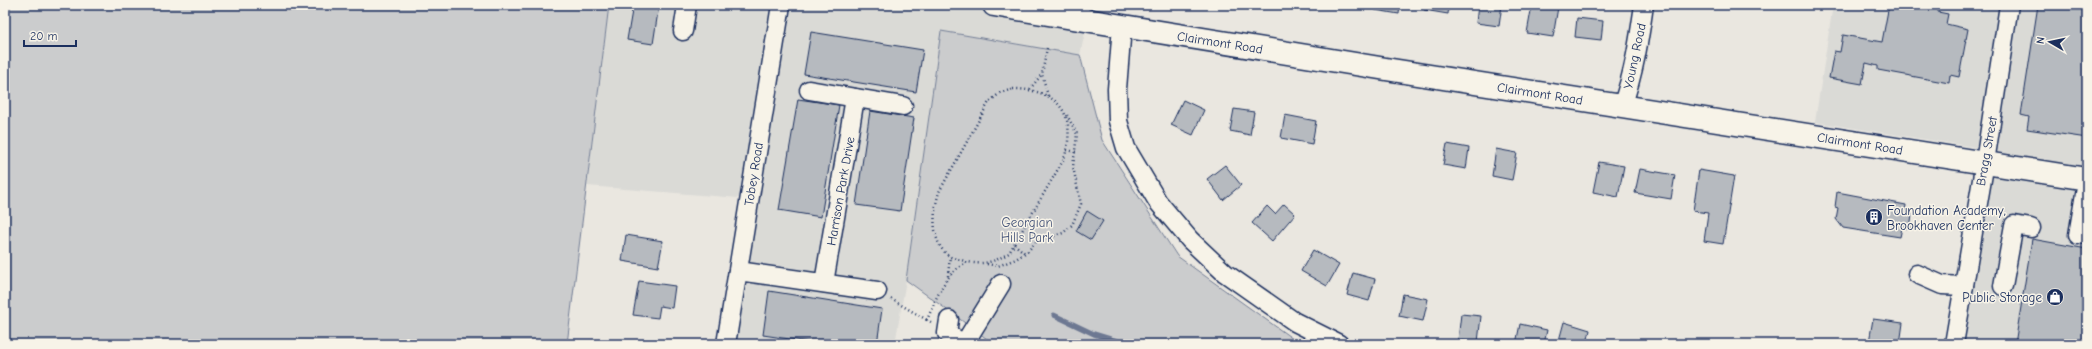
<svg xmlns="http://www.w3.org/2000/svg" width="2092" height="349" viewBox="0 0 2092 349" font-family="'Comic Neue',sans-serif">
<rect width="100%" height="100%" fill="#eae7e0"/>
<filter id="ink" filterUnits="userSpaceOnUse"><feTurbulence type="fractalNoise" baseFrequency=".025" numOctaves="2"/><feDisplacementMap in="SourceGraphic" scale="8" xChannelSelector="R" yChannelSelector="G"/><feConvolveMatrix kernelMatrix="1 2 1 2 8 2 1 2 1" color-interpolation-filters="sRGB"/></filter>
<g filter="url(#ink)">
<!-- built -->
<g fill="#dadad6">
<path d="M 609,5 L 1091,5 L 1080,55 L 941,31 L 906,280 L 895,344 L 717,344 L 739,198 L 587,186 Z"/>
<path d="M 1833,5 L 2087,5 L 2087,344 L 1956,344 L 1986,149 L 1815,122 Z"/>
</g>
<!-- green -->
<g fill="#cbcccd" stroke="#737e96">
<path d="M 5,5 L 609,5 L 567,344 L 5,344 Z"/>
<path d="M 941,31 L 1080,55 L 1102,140 L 1177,256 L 1300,344 L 994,344 L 906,280 Z"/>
</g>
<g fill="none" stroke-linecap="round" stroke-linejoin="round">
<!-- stream -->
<path stroke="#6d7892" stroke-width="5" d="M 1054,315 L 1094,334 L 1127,344"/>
</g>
<!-- building -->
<g fill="#b6babf" stroke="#1b2f5e">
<path d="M 633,5 L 659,5 L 653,44 L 627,40 Z"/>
<path d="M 1375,5 L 1400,5 L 1399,14 L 1375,10 Z"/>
<path d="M 1425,5 L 1449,5 L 1448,14 L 1424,10 Z"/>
<path d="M 1478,5 L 1502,5 L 1499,26 L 1476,23 Z"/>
<path d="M 1532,5 L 1558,7 L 1553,37 L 1527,33 Z"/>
<path d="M 1889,5 L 1939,6 L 1938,12 L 1948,14 L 1946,24 L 1968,29 L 1959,77 L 1950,75 L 1949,83 L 1878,70 L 1878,66 L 1866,63 L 1862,84 L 1829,78 L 1834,51 L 1840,52 L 1843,35 L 1882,42 Z"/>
<path d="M 2038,5 L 2087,5 L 2087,138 L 2027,129 L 2029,117 L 2021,115 Z"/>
<path d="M 1577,18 L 1603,21 L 1601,40 L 1575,37 Z"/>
<path d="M 811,32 L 923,50 L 916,92 L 804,74 Z"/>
<path d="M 798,99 L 839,105 L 821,217 L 779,210 Z"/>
<path d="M 1183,100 L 1204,110 L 1193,135 L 1171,125 Z"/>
<path d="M 1234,109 L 1254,112 L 1250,135 L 1230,131 Z"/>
<path d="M 870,111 L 914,118 L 900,211 L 856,205 Z"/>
<path d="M 1285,115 L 1316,121 L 1312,144 L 1281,138 Z"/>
<path d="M 1447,144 L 1469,148 L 1466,169 L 1443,165 Z"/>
<path d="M 1496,149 L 1517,153 L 1512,180 L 1492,176 Z"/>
<path d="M 1599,162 L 1624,166 L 1618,197 L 1593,192 Z"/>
<path d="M 1225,165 L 1241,185 L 1223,200 L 1207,179 Z"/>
<path d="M 1640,169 L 1675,175 L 1671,199 L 1635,193 Z"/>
<path d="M 1699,170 L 1734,176 L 1723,244 L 1704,241 L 1708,213 L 1693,211 Z"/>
<path d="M 1837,192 L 1906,205 L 1905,213 L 1912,214 L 1910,229 L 1902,228 L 1900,237 L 1843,228 L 1836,219 L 1838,208 L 1835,207 Z"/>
<path d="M 1284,204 L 1295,214 L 1272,241 L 1252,223 L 1267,206 L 1275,214 Z"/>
<path d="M 1087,211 L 1103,221 L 1091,240 L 1076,231 Z"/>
<path d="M 626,235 L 663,241 L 658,267 L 622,261 Z"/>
<path d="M 2032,239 L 2087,249 L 2087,344 L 2015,344 Z"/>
<path d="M 1313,250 L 1339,265 L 1327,286 L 1301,271 Z"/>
<path d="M 1353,273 L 1375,279 L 1369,301 L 1347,295 Z"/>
<path d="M 639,281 L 675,286 L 672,308 L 660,306 L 658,318 L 633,315 Z"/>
<path d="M 769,291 L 882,309 L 877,344 L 823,344 L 763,335 Z"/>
<path d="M 1403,294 L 1428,299 L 1423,321 L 1399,316 Z"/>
<path d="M 1461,314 L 1481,316 L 1478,342 L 1458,340 Z"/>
<path d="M 1873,319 L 1903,323 L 1900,344 L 1869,342 Z"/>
<path d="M 1564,322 L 1590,330 L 1588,339 L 1603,344 L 1558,344 Z"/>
<path d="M 1520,324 L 1547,330 L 1544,344 L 1516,344 Z"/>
<path d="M 639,340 L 667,344 L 638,344 Z"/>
</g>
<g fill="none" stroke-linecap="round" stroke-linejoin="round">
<defs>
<g id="minor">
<path d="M 1078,19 L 1080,5"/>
<path d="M 1122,26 L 1117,89 L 1118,121 L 1126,148 L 1158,202 L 1190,240 L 1225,273 L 1295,322 L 1339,344"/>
<path d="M 683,31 L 687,5"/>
<path d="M 809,90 L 903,106"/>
<path d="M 1622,106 C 1634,73 1639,40 1644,5"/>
<path d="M 2078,235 L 2087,182"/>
<path d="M 738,271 L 877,291"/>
<path d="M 1917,274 L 1942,285 L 1964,286"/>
<path d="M 824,283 L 855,98"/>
<path d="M 2003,286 L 2014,225 L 2031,228"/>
<path d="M 949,320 L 947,333 L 963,344"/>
<path d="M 726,344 L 781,5"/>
<path d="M 964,344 L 1001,284"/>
<path d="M 1954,344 L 1985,162 L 2009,5"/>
</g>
<path id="major" d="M 994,5 L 1392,70 L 2087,179"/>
</defs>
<!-- minor casing -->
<use href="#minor" stroke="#1b2f5e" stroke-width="21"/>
<!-- major casing -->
<use href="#major" stroke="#1b2f5e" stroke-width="25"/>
<!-- path -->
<g stroke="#1b2f5e" stroke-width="2.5" stroke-dasharray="1 3" stroke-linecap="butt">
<path d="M 1047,48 L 1042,74 L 1048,96"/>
<path d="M 1013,89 C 1059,89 1078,115 1064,159 L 1009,253 C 994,262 982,266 964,261 C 960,259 953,259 949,256 C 930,242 933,212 939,192 L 989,102 L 1000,93 Z"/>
<path d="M 1030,89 L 1042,74"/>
<path d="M 1067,150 L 1076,152"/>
<path d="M 1014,244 L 1025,253"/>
<path d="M 987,264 L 998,266 L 1016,259 L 1028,251 L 1036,242 L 1063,233 L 1072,225 L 1081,204 L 1073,167 L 1077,134 L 1067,115"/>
<path d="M 948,276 L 950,256"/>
<path d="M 891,299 L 927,320"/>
<path d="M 931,322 L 927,320 C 937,297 944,274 967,262"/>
</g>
<!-- minor -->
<use href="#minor" stroke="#f7f3e8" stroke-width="18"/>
<!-- major -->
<use href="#major" stroke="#f7f3e8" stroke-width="22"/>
</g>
</g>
<!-- icons -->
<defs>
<symbol id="building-disc" viewBox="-11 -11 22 22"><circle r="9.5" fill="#1b2f5e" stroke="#f7f3e8"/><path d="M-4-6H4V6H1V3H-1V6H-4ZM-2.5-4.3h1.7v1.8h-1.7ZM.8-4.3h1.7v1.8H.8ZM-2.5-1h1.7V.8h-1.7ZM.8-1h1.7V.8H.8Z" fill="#fff"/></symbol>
<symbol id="shop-disc" viewBox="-11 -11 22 22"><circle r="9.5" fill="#1b2f5e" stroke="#f7f3e8"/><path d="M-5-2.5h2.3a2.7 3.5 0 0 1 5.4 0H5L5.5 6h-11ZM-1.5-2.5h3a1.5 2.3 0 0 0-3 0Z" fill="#fff"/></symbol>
</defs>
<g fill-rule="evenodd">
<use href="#building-disc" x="1864" y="207" width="20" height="20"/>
<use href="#shop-disc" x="2045" y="287" width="20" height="20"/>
</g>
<g text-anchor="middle" stroke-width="3" stroke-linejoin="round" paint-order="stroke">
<!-- street labels -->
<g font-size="13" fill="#1b2f5e" stroke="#f7f3e8">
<text transform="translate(1220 42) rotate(9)" y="5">Clairmont Road</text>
<text transform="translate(1634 56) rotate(-78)" y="5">Young Road</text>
<text transform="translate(1540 93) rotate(9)" y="5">Clairmont Road</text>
<text transform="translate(1860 143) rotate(9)" y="5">Clairmont Road</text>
<text transform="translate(1986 151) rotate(-80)" y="5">Bragg Street</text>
<text transform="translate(753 174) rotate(-81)" y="5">Tobey Road</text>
<text transform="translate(840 191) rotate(-80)" y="5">Harrison Park Drive</text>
</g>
<!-- poi labels -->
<g font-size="13" fill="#1b2f5e" stroke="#f7f3e8" text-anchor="start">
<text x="1887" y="215">Foundation Academy,<tspan x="1887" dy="15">Brookhaven Center</tspan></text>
<text x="2042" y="302" text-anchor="end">Public Storage</text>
</g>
<!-- park labels -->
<g font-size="13" fill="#47567a" stroke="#f7f3e8">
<text x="1027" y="227">Georgian<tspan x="1027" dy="15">Hills Park</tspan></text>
</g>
</g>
<!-- margin -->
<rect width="2092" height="349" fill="none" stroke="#f7f3e8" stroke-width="20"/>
<rect x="10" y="10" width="2072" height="329" fill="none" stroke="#1b2f5e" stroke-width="1.5" filter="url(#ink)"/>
<!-- north arrow -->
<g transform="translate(2050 42) rotate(279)" stroke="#f7f3e8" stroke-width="3" paint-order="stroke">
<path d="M0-3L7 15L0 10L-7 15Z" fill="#1b2f5e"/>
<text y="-6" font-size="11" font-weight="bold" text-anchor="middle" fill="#1b2f5e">N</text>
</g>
<!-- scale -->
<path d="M24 40v6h52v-6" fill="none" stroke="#1b2f5e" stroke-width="2"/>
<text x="30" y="40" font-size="12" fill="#1b2f5e" stroke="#f7f3e8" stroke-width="3" paint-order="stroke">20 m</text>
</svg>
